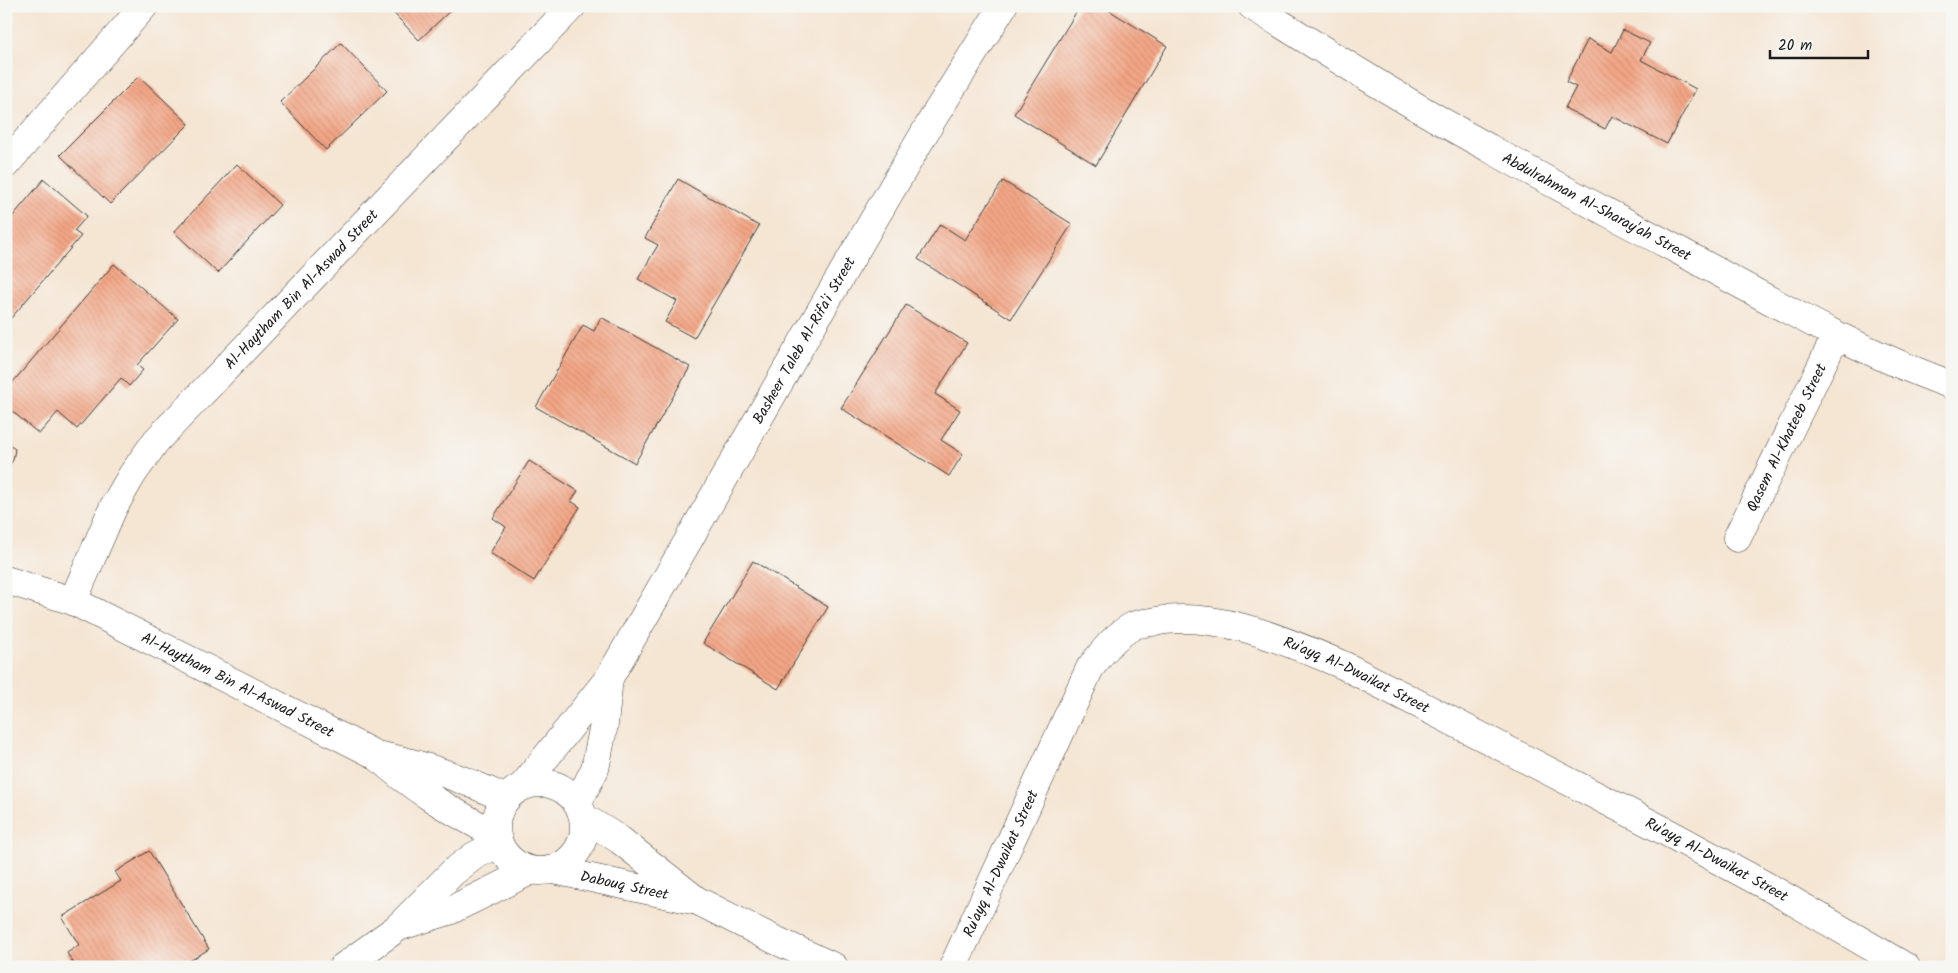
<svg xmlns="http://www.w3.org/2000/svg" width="1958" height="973" viewBox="0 0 1958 973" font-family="Kalam,sans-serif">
<defs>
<pattern id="building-back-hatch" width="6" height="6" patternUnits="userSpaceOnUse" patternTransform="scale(1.25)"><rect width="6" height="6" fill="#f3a686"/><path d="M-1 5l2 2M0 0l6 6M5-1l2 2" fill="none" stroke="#d08e73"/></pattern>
</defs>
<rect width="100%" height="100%" fill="#f6f6f2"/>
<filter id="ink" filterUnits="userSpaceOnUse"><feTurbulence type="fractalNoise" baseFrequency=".02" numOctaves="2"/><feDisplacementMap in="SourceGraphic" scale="10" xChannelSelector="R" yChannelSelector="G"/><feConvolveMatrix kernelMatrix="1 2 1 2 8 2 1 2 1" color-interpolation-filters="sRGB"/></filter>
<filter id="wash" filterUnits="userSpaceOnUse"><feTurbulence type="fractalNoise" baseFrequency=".0096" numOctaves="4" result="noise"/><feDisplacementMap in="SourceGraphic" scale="20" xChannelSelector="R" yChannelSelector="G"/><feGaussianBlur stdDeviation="1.12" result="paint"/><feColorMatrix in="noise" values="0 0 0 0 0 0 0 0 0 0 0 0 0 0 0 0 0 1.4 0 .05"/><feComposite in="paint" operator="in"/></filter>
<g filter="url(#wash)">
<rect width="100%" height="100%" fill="#f5e5d3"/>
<g id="blocks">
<!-- building -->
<g fill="url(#building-back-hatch)">
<path d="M 387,6 L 455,6 L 419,40 Z"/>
<path d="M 1080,6 L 1102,6 L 1167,46 L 1096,165 L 1014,114 Z"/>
<path d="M 1623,30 L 1650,43 L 1641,60 L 1696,89 L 1667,144 L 1612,116 L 1605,129 L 1565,108 L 1576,87 L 1566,82 L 1588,39 L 1612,52 Z"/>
<path d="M 341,43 L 387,91 L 326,150 L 280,102 Z"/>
<path d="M 139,76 L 189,124 L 110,204 L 60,155 Z"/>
<path d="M 237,164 L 280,205 L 218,273 L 174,232 Z"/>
<path d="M 44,179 L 87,216 L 74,231 L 81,236 L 6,324 L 6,224 Z"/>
<path d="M 678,179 L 759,226 L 694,338 L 665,322 L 677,301 L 638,279 L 658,245 L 645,238 Z"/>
<path d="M 1003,181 L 1072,224 L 1011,319 L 918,259 L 940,224 L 965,240 Z"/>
<path d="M 114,264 L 178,319 L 137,365 L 143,370 L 129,386 L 121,378 L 77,429 L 58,412 L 39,434 L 6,406 L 6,390 Z"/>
<path d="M 906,305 L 967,343 L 935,394 L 960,410 L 941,440 L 963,454 L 949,476 L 841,408 Z"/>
<path d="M 601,317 L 690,367 L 635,463 L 536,407 L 583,325 L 594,331 Z"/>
<path d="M 6,443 L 15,449 L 13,460 L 6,471 Z"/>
<path d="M 529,461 L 578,491 L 571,501 L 580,507 L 534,581 L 490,553 L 506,527 L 493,518 Z"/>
<path d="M 753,561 L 828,607 L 778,689 L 703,643 Z"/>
<path d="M 149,851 L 209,949 L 180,967 L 76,967 L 67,953 L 79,945 L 62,917 L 121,881 L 115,872 Z"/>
</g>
</g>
</g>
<g filter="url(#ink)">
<use href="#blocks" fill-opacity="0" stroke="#3d3a37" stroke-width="1"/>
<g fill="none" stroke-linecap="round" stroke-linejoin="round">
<defs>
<g id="minor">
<path id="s1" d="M 1252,6 C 1330,54 1408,104 1489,148 C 1550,183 1613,215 1676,249 C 1766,298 1855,350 1952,385"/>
<path d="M 6,164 L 144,6"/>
<path id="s2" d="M 1737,538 L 1836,336"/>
<path id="s3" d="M 6,580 L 73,601 L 376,755 C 413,790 452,811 496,835"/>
<path id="s4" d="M 73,601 L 113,508 L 132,475 L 156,441 L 572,6"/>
<path d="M 376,755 C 422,763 464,779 506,799"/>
<circle cx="540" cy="827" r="44"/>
<path id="s5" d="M 523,786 L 609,678 L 832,291 L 935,115 L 1003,6"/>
<path d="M 577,804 L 595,769 L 604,724 L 609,678"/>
<path d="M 583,817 L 620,840 L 696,900 L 773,939 L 834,967"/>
<path id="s6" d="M 554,870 L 693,900"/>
<path d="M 398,927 L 449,911 L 530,871"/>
<path d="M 343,967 L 397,928 L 453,872 L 474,856 L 499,843"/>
<path id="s7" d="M 953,967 L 1090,668 C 1103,652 1114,636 1133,626 C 1139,623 1146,623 1152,622 C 1215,609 1286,641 1343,665 L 1661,829 L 1772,889 L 1906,967"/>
</g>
</defs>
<!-- minor casing -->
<use href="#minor" stroke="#3d3a37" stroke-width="29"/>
<!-- minor -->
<use href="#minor" stroke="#fff" stroke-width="28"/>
</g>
</g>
<g text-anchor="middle" stroke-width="4" stroke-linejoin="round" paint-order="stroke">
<!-- street labels -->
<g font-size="15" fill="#1c1c1c" stroke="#f6f6f2">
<text dy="5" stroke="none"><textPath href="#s1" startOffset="399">Abdulrahman Al-Sharay'ah Street</textPath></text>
<text dy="5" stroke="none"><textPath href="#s4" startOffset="391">Al-Haytham Bin Al-Aswad Street</textPath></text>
<text dy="5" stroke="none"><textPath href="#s5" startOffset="528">Basheer Taleb Al-Rifa'i Street</textPath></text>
<text dy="5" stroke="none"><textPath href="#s2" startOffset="112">Qasem Al-Khateeb Street</textPath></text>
<text dy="5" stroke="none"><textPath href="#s7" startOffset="624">Ru'ayq Al-Dwaikat Street</textPath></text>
<text dy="5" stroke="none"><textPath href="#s3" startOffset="255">Al-Haytham Bin Al-Aswad Street</textPath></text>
<text dy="5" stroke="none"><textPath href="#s7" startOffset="1029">Ru'ayq Al-Dwaikat Street</textPath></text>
<text dy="5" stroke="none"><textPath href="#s7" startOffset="114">Ru'ayq Al-Dwaikat Street</textPath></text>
<text dy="5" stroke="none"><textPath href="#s6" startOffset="72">Dabouq Street</textPath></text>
</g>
</g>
<!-- margin -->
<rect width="1958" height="973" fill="none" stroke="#f6f6f2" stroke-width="25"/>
<!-- scale -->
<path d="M1770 50v8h98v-8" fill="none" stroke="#1c1c1c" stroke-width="2.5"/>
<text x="1778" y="50" font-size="15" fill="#1c1c1c" stroke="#f6f6f2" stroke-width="4" paint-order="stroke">20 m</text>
</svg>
